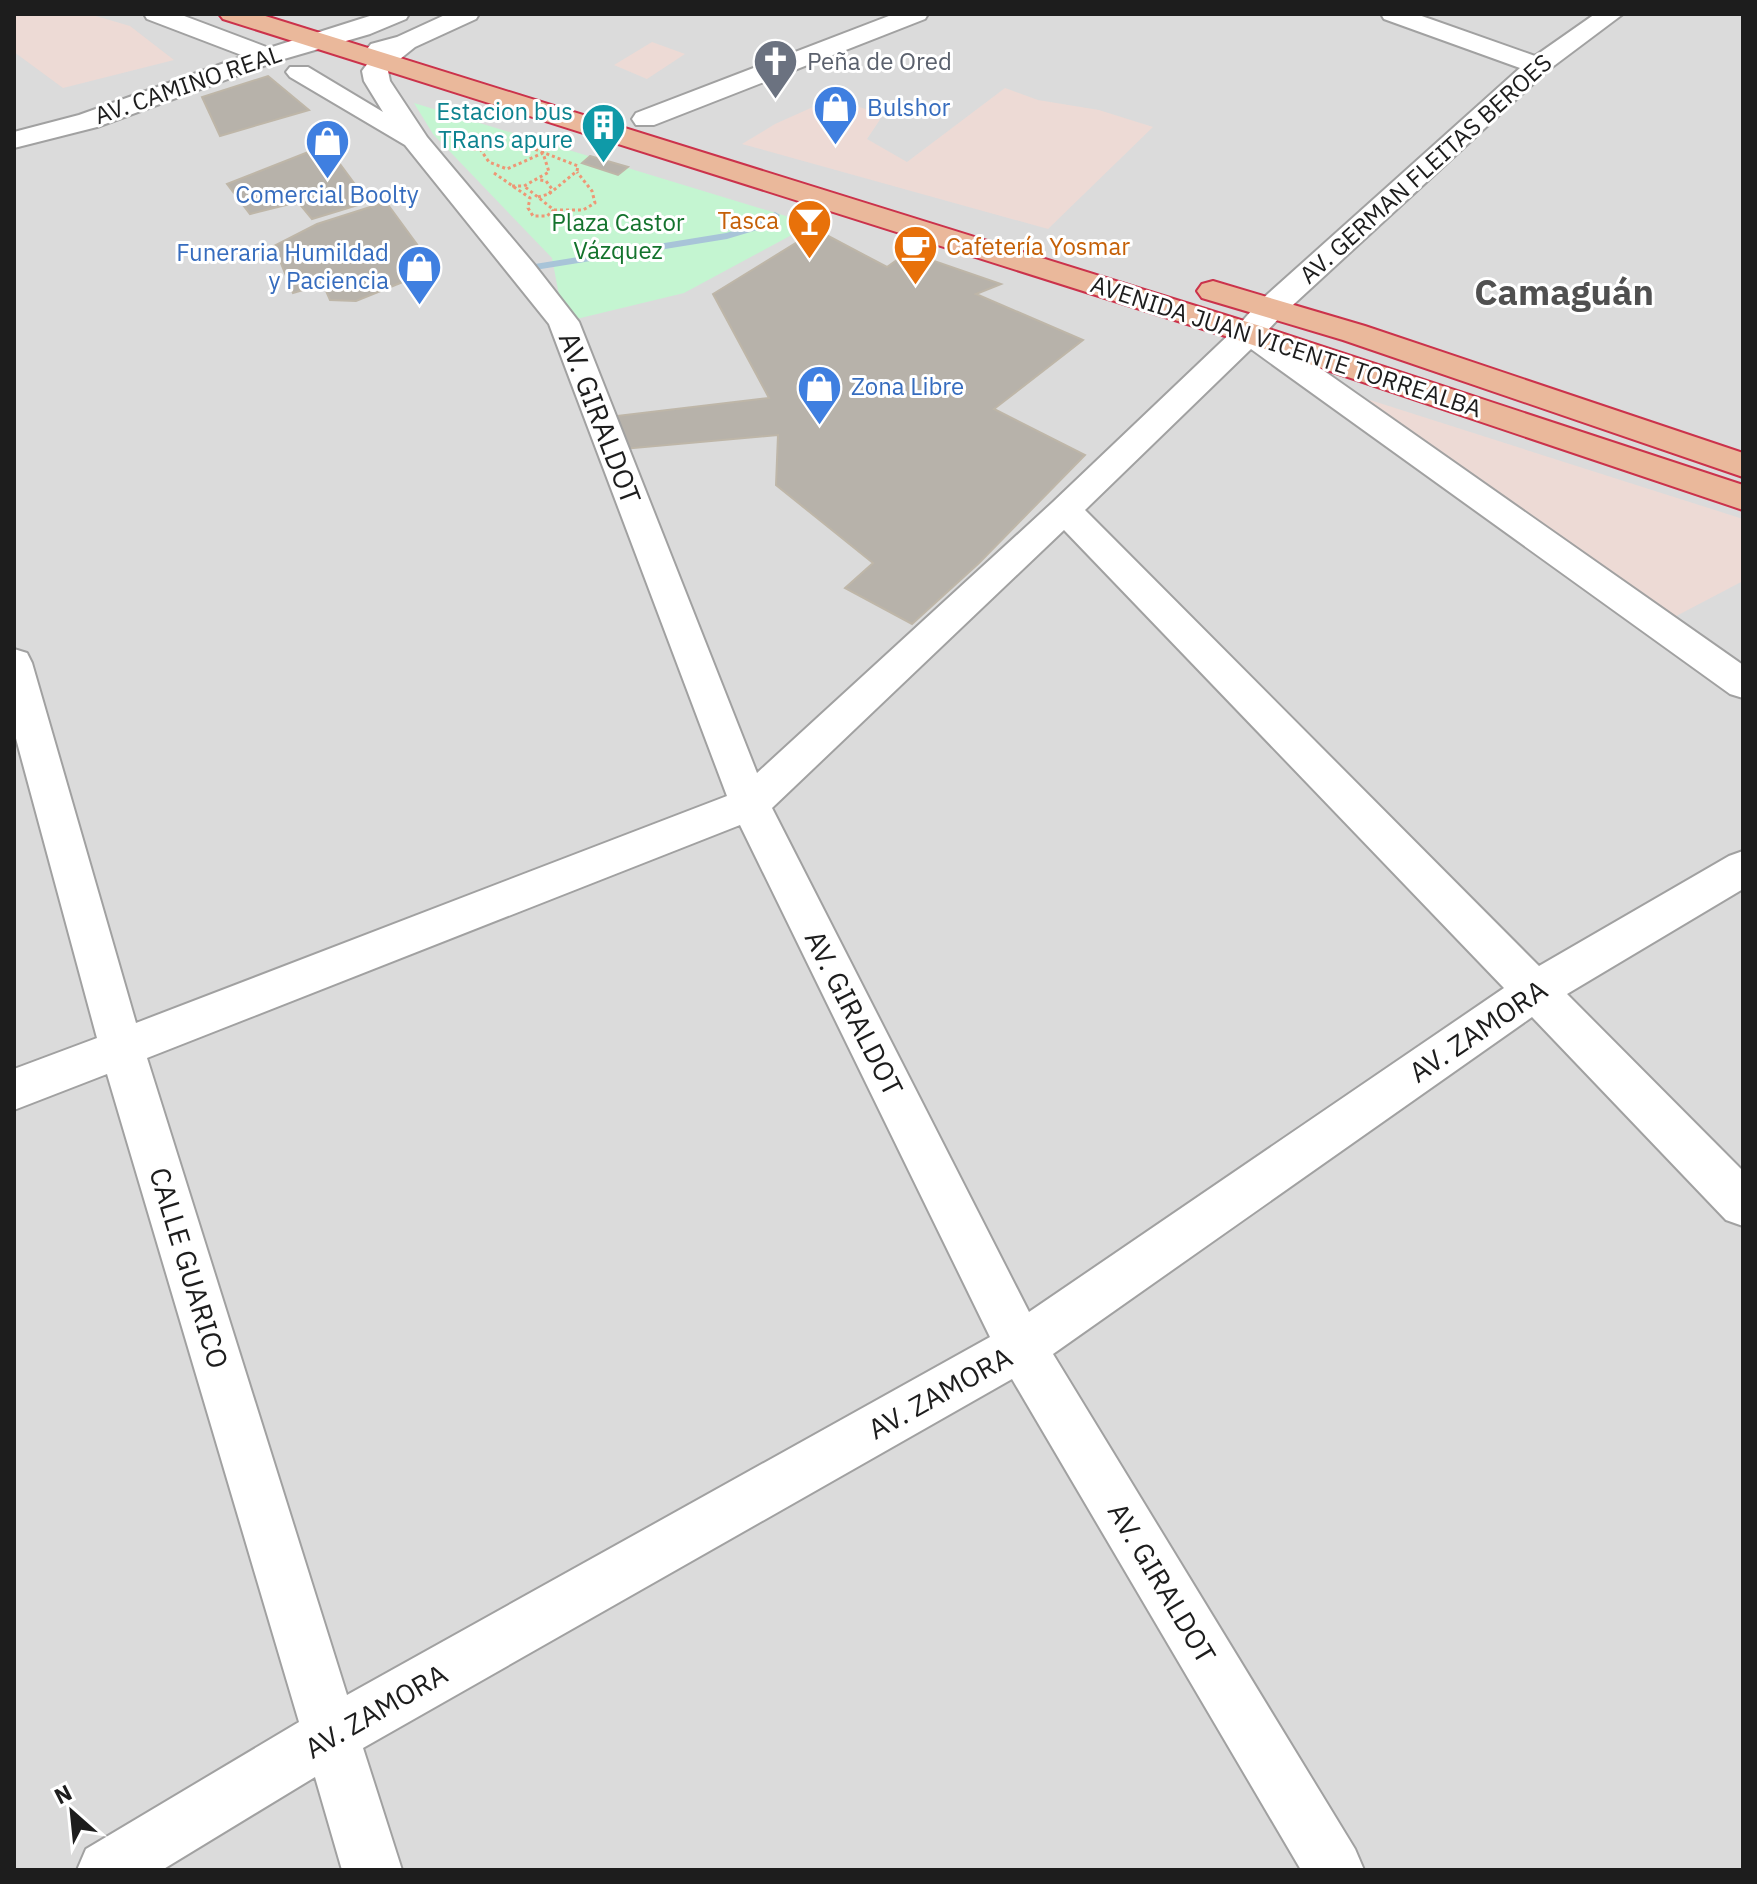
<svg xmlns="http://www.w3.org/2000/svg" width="1757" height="1884" viewBox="0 0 1757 1884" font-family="'IBM Plex Sans',sans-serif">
<rect width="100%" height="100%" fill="#eeece4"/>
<!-- residential -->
<rect fill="#dbdbdb" x="14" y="14" width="1729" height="1856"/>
<!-- commercial -->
<g fill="#eddad5">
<path d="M 14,14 L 89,14 L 130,26 L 174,60 L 63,88 L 14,52 Z"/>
<path d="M 652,42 L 685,54 L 647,79 L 614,65 Z"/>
<path d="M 1005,88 L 1038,100 L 1099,110 L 1153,127 L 1048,229 L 742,144 L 775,124 L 833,98 L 883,115 L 867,139 L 907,162 Z"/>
<path d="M 1370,400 L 1743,519 L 1743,581 L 1661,624 L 1372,412 Z"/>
</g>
<!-- park -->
<path fill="#c4f5d1" d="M 414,103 L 812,224 L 684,293 L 564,322 L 552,258 L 433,134 Z"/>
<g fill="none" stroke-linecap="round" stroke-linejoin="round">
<!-- stream -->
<path fill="#a8c4d8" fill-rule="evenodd" d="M 775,212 L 780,215 L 778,217 L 757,230 L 727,239 L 535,270 L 530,267 L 535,264 L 726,233 L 751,226 Z"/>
</g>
<!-- building -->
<g fill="#b7b2aa" stroke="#beb6a8" stroke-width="2">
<path d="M 268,76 L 309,110 L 220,136 L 202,97 Z"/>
<path d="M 326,145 L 368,202 L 312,219 L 298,202 L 250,214 L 227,184 Z"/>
<path d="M 590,156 L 628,167 L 618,175 L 582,163 Z"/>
<path d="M 386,202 L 435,269 L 356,301 L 330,300 L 323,284 L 293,293 L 274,246 L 317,224 Z"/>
<path d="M 817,230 L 887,267 L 908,252 L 1001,284 L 976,294 L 1083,340 L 994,409 L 1085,455 L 979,563 L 912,624 L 845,588 L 873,563 L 776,485 L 778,435 L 623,449 L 608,417 L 769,398 L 713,294 Z"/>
</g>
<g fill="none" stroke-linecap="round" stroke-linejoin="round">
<defs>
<g id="minor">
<path d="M 144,14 L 179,14 L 269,48 L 376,14 L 409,14 L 406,19 L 370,34 L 277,61 L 97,127 L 14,148 L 14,132 L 79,115 L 244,56 L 147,19 Z"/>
<path d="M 447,14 L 479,14 L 476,19 L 415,47 L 390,67 L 388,71 L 390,81 L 427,137 L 533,263 L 579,322 L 757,773 L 1053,502 L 1238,326 L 1260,301 L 1520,68 L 1384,19 L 1381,14 L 1416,14 L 1535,56 L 1595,14 L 1623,14 L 1547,71 L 1282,315 L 1267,331 L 1743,665 L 1743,698 L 1730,694 L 1251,349 L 1085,510 L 1539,966 L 1729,856 L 1743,851 L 1743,889 L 1567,994 L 1743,1171 L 1743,1226 L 1726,1220 L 1532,1017 L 1053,1354 L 1355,1849 L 1364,1870 L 1301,1870 L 1012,1379 L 363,1748 L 402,1870 L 342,1870 L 315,1777 L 162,1870 L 77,1870 L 86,1849 L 299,1722 L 107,1074 L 14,1110 L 14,1069 L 97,1038 L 14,731 L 14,649 L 27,653 L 32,663 L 136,1023 L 727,796 L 549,324 L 405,145 L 290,77 L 286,72 L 290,67 L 308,67 L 383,112 L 364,81 L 362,71 L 374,55 L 367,49 L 371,44 L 397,37 ZM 1064,530 L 1504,988 L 1029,1312 L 772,808 ZM 740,825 L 990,1337 L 347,1695 L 147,1058 Z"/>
<path d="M 894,14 L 928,14 L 925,19 L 654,125 L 636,125 L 632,119 L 636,113 Z"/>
</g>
<g id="trunk">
<path d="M 219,14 L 259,14 L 1260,326 L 1743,485 L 1743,510 L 1238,340 L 223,19 Z"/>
<path d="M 1213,281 L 1365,326 L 1743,453 L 1743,477 L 1343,340 L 1202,298 L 1197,291 L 1202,284 Z"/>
</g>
</defs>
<!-- minor casing -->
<use href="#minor" stroke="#a1a1a1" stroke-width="4"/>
<!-- trunk casing -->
<use href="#trunk" stroke="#cb324b" stroke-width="4"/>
<!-- path -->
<g stroke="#ee9775" stroke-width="3" stroke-dasharray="3 3" stroke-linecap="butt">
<path d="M 462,139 L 483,141 L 485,146 L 472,150"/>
<path d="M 524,145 L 578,166 L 577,171 L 549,194"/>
<path d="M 480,149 L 489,162 L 507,169 L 543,153 L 549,172 L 524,186 L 512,186"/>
<path d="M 494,173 L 530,198 L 528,208 L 533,216 L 547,216 L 554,210 L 524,186"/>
<path d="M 538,197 L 549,194 L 552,189 L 546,181 L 540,180"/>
<path d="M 554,210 L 583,210 L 595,203 L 592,191 L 577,172"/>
</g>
<!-- minor -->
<use href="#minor" fill="#fff" fill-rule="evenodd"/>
<!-- trunk -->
<use href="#trunk" fill="#eab89b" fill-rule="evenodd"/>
</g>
<!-- icons -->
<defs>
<symbol id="church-pin" viewBox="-11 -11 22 30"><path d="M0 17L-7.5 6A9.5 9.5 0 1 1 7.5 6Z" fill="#6b7280" stroke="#fff"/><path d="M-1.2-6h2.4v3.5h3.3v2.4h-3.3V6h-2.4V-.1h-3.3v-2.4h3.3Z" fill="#fff"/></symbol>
<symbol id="shop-pin" viewBox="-11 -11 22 30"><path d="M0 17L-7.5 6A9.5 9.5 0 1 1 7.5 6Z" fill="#3f7fe0" stroke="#fff"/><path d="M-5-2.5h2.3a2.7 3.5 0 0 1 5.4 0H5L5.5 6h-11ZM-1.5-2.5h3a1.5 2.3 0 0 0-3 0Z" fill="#fff"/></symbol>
<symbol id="building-pin" viewBox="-11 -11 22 30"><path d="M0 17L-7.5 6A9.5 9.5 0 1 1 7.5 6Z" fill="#0f9aa8" stroke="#fff"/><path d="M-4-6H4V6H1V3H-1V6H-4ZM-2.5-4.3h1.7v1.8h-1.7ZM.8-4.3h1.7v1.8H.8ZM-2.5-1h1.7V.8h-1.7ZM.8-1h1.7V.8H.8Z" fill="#fff"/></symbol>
<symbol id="bar-pin" viewBox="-11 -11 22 30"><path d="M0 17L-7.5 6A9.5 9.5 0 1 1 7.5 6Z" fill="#e8710a" stroke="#fff"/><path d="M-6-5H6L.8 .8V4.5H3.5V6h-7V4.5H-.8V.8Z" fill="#fff"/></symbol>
<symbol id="cafe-pin" viewBox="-11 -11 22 30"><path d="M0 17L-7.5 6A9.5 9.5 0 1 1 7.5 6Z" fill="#e8710a" stroke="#fff"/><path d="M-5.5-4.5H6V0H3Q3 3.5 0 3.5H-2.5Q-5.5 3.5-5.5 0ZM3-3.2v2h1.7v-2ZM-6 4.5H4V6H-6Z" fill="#fff"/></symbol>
</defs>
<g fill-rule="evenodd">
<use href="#church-pin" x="750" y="36" width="51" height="69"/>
<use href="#shop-pin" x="810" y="82" width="51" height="69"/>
<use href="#building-pin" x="578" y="100" width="51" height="69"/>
<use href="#shop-pin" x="302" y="116" width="51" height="69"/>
<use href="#bar-pin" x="784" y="196" width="51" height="69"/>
<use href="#cafe-pin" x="890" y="222" width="51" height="69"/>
<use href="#shop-pin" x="394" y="242" width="51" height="69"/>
<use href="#shop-pin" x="794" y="362" width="51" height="69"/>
</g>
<g text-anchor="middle" stroke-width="6" stroke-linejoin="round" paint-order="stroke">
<!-- far-worship labels -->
<g font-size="24" fill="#5b616d" stroke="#fff" text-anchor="start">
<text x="807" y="70">Peña de Ored</text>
</g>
<!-- far-street labels -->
<g font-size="24" fill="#1d1d1d" stroke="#fff">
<text transform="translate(188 85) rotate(-19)" y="8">AV. CAMINO REAL</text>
<text transform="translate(1426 169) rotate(-42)" y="8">AV. GERMAN FLEITAS BEROES</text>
<text transform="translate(1286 347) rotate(18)" y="8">AVENIDA JUAN VICENTE TORREALBA</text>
</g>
<!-- far-shop labels -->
<g font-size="24" fill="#366cbe" stroke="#fff" text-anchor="start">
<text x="867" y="116">Bulshor</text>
<text x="327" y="203" text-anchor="middle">Comercial Boolty</text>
<text x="389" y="261" text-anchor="end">Funeraria Humildad<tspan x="389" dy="28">y Paciencia</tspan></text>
<text x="851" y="395">Zona Libre</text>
</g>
<!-- far-culture labels -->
<g font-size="24" fill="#0d838f" stroke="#fff" text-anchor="end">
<text x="573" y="120">Estacion bus<tspan x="573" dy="28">TRans apure</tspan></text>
</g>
<!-- far-food labels -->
<g font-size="24" fill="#c56008" stroke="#fff" text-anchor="end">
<text x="779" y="229">Tasca</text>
<text x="946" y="255" text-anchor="start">Cafetería Yosmar</text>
</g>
<!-- far-park labels -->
<g font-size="24" fill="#14732d" stroke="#fff">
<text x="618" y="231">Plaza Castor<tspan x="618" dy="28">Vázquez</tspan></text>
</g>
<!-- street labels -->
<g font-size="28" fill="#1d1d1d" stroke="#fff">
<text transform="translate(600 418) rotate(69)" y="10">AV. GIRALDOT</text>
<text transform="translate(854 1013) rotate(63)" y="10">AV. GIRALDOT</text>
<text transform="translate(1478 1031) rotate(-34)" y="10">AV. ZAMORA</text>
<text transform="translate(189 1268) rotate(73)" y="10">CALLE GUARICO</text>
<text transform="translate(940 1393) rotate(-29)" y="10">AV. ZAMORA</text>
<text transform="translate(1162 1583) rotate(59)" y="10">AV. GIRALDOT</text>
<text transform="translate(376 1711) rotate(-30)" y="10">AV. ZAMORA</text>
</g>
<!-- far-town labels -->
<g font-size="36" font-weight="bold" fill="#505050" stroke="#fff">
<text x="1564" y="305">Camaguán</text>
</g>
</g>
<!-- border -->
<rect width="1757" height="1884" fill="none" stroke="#1d1d1d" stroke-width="32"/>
<!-- north arrow -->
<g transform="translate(72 1812) rotate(333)" stroke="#ffffff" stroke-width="6" paint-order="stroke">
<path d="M0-6L14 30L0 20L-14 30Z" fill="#1d1d1d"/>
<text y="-12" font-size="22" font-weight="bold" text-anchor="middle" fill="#1d1d1d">N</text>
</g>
</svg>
